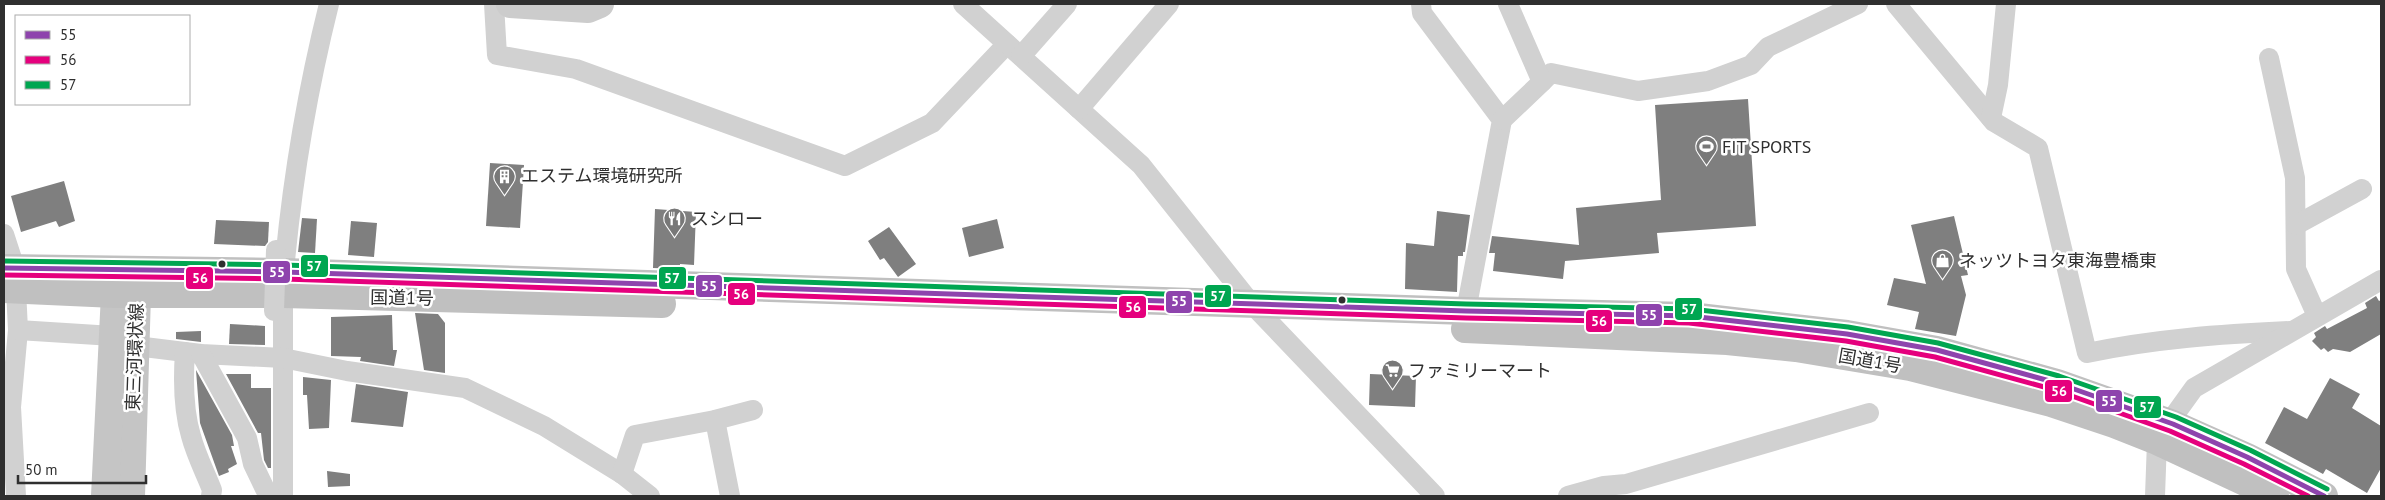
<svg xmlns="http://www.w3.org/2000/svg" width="2385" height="500" viewBox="0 0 2385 500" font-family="'PT Sans','Noto Sans JP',sans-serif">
<rect width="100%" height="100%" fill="#fff"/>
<!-- building -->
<g fill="#7f7f7f">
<path d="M 1748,99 L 1756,226 L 1657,233 L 1659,253 L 1565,261 L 1563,279 L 1493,271 L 1495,253 L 1489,253 L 1492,236 L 1579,245 L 1576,208 L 1661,200 L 1655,105 Z"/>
<path d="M 490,163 L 524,165 L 520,228 L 486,226 Z"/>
<path d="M 64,181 L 75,221 L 59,227 L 56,221 L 21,232 L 11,196 Z"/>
<path d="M 655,209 L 696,212 L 694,265 L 680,264 L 680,269 L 653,268 Z"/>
<path d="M 1437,211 L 1470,215 L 1465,252 L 1463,252 L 1463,256 L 1458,256 L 1457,292 L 1405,289 L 1406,243 L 1434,246 Z"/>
<path d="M 1954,216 L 1968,275 L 1961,276 L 1966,295 L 1956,336 L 1915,329 L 1919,312 L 1887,305 L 1894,278 L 1926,284 L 1911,225 Z"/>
<path d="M 302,218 L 317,219 L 315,253 L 298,252 Z"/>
<path d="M 997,219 L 1004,248 L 969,257 L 962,228 Z"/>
<path d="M 216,220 L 269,222 L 268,242 L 265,246 L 214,244 Z"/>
<path d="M 351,221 L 377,223 L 374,257 L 348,255 Z"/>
<path d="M 889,227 L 916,264 L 898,277 L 884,258 L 880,260 L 868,241 Z"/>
<path d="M 2376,296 L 2379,301 L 2381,300 L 2381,334 L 2350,352 L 2333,349 L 2328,352 L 2324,348 L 2321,350 L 2312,341 L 2316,337 L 2314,333 L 2325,326 L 2327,329 L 2367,308 L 2365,303 Z"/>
<path d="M 415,313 L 438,314 L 445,323 L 445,373 L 424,370 Z"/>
<path d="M 392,315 L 393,350 L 397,350 L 394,366 L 360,361 L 361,357 L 331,356 L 331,317 Z"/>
<path d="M 230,324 L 265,326 L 265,345 L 229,344 Z"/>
<path d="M 201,331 L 201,342 L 176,339 L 176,332 Z"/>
<path d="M 196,370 L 232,435 L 234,446 L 231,446 L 237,464 L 228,469 L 229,472 L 219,476 L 200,423 Z"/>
<path d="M 226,374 L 251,374 L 251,388 L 271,388 L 271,468 L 268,468 L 264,460 L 261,433 L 258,433 Z"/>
<path d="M 1370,374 L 1416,376 L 1415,407 L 1369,405 Z"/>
<path d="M 303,377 L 331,380 L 329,428 L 309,429 L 307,395 L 303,395 Z"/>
<path d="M 2330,378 L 2360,394 L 2352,408 L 2381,426 L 2381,468 L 2367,493 L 2326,469 L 2323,474 L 2265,443 L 2284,407 L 2307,419 Z"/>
<path d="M 356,384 L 408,392 L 403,427 L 351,422 Z"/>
<path d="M 327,471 L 350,474 L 350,486 L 328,487 Z"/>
</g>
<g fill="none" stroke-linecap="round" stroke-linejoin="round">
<!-- street -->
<g stroke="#d1d1d1" stroke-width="20">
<path d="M 494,4 L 497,55 L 576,69 L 845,166 L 932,123 L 1007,44"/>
<path d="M 963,4 L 1141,165 L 1250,302 L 1435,496"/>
<path d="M 1421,4 L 1422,13 L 1502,120 L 1466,311"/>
<path d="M 1896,4 L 1994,122 L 2038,148 L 2087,353 C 2154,339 2222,334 2290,331"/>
<path d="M 1021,56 L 1067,4"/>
<path d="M 2269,58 L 2295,178 L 2296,269 L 2317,316"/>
<path d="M 1542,82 L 1551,73 L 1638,91 L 1708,81 L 1751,65 L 1768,47 L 1858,4"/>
<path d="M 1079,109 L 1169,4"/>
<path d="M 1991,118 L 1998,85 L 2006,4"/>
<path d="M 1502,120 L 1542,82 L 1508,4"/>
<path d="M 2296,225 L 2362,189"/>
<path d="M 4,234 L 15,268"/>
<path d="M 284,272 C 292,181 307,92 329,4"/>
<path d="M 16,289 L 18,330 L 11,407 L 16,496"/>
<path d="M 283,294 L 283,496"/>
<path d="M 18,330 L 113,336"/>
<path d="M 136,346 L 201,354 L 283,358 L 347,371 L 465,388 L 544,426 L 622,474 L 650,496"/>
<path d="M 185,352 C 183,380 183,409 191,436 C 196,455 205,472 212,490 L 211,496"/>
<path d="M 201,354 L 247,438 L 253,464 L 265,489 L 271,496"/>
<path d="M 715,420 L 730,496"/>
<path d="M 2173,424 L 2176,413 L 2194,388 L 2381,280"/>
<path d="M 622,474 L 635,435 L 715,420 L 753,410"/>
<path d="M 1568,496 L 1604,486 L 1626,484 L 1869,413"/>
<path d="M 2155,496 L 2157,441"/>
</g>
<!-- secondary -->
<path stroke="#ccc" stroke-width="28" d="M 510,4 L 588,9 L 600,4"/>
<!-- primary -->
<g stroke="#c5c5c5" stroke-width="28">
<path d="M 128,274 L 137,294 L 131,496"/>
<path d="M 105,496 L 115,294 L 125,274"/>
</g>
<!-- highway -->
<g stroke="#c0c0c0" stroke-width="28">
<path d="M 4,268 L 284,272 L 1466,311 L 1690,316 L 1847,334 L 1937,350 L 2057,383 L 2173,424 L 2247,457 L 2324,496"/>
<path d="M 4,289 L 115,294 L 283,294 L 662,304"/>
<path d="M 1465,329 L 1727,341 L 1796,348 L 1910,367 L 2051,403 L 2114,424 L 2157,441 L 2275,496"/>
</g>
<!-- street-bridge -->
<path stroke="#d1d1d1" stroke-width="20" d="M 274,311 L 276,250"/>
<defs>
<path id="bus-1" d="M 4,268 L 284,272 L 1466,311 L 1690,316 L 1847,334 L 1937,350 L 2057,383 L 2173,424 L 2247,457 L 2324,496"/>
<path id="bus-2" d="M 4,275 L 284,279 L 1466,318 L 1689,323 L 1846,341 L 1935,357 L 2055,390 L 2170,431 L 2244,464 L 2308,496"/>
<path id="bus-3" d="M 4,261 L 284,265 L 1466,304 L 1691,309 L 1848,327 L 1938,343 L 2059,376 L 2176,417 L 2250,450 L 2327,489"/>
</defs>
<!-- bus-1 casing -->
<use href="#bus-1" stroke="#fff" stroke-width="9"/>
<!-- bus-2 casing -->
<use href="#bus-2" stroke="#fff" stroke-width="9"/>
<!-- bus-3 casing -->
<use href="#bus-3" stroke="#fff" stroke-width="9"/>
<!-- bus-1 -->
<use href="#bus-1" stroke="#8e44ad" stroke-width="5"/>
<!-- bus-2 -->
<use href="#bus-2" stroke="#e5007d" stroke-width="5"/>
<!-- bus-3 -->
<use href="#bus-3" stroke="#00a651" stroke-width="5"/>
</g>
<!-- icons -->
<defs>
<symbol id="stadium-pin" viewBox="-11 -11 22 30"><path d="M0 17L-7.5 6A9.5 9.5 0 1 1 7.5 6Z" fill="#787878" stroke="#fff"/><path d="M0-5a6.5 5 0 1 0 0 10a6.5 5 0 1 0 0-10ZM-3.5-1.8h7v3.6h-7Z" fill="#fff"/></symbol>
<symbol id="building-pin" viewBox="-11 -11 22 30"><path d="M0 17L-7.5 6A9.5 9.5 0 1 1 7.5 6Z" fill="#787878" stroke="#fff"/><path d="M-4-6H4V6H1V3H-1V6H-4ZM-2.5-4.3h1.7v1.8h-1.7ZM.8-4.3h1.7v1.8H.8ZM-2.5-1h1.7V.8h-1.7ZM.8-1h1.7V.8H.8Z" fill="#fff"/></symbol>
<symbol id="restaurant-pin" viewBox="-11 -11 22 30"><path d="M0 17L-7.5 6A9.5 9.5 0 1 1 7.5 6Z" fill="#787878" stroke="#fff"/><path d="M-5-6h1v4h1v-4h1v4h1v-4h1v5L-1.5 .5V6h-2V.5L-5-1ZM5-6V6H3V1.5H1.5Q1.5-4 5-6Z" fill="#fff"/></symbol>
<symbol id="shop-pin" viewBox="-11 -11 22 30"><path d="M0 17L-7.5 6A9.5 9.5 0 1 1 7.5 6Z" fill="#787878" stroke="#fff"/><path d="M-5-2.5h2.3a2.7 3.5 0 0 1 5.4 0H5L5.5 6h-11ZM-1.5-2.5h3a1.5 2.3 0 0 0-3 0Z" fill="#fff"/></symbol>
<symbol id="supermarket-pin" viewBox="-11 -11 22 30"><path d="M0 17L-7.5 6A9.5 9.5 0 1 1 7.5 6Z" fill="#787878" stroke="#fff"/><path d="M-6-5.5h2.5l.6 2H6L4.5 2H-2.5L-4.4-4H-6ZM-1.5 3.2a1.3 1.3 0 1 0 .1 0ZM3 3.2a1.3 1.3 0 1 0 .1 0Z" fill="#fff"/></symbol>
</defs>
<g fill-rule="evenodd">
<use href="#stadium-pin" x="1694" y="134" width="25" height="34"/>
<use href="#building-pin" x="492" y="164" width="25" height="34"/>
<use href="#restaurant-pin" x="662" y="206" width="25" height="34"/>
<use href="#shop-pin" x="1930" y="248" width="25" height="34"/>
<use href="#supermarket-pin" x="1380" y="358" width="25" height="34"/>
</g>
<!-- markers -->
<g fill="#2f2f2f" stroke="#fff" stroke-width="2">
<circle cx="222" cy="264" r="4.5"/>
<circle cx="1342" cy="300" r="4.5"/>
</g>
<g text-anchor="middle" stroke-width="5" stroke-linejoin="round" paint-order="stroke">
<!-- poi labels -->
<g font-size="18" fill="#2f2f2f" stroke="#fff" text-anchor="start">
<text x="1722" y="153">FIT SPORTS</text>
<text x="521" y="182">エステム環境研究所</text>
<text x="691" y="225">スシロー</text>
<text x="1959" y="267">ネッツトヨタ東海豊橋東</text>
<text x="1408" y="377">ファミリーマート</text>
</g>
<!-- street labels -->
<g font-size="18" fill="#2f2f2f" stroke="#fff">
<text transform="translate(402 298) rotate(1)" y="6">国道1号</text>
<text transform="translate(135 357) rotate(-88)" y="6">東三河環状線</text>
<text transform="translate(1870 361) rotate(10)" y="6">国道1号</text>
</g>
</g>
<g stroke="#fff" stroke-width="2">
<rect x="300" y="254" width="29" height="24" rx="5" fill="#00a651"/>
<rect x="262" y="260" width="29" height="24" rx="5" fill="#8e44ad"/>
<rect x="185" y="266" width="29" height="24" rx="5" fill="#e5007d"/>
<rect x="658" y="266" width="29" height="24" rx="5" fill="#00a651"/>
<rect x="695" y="274" width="28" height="24" rx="5" fill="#8e44ad"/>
<rect x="727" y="282" width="29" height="24" rx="5" fill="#e5007d"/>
<rect x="1204" y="284" width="28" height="24" rx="5" fill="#00a651"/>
<rect x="1165" y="290" width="28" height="24" rx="5" fill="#8e44ad"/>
<rect x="1118" y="295" width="29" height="24" rx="5" fill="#e5007d"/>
<rect x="1674" y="297" width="29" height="24" rx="5" fill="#00a651"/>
<rect x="1635" y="303" width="28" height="24" rx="5" fill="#8e44ad"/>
<rect x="1585" y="309" width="28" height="24" rx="5" fill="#e5007d"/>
<rect x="2044" y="379" width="29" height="24" rx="5" fill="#e5007d"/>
<rect x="2095" y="389" width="28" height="24" rx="5" fill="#8e44ad"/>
<rect x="2133" y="395" width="29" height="24" rx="5" fill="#00a651"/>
</g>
<g font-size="14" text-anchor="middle" font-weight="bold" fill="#fff">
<text x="314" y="271">57</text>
<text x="277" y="277">55</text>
<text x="200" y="283">56</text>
<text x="672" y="283">57</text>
<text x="709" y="291">55</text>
<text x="741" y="299">56</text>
<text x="1218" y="301">57</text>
<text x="1179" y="306">55</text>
<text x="1133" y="312">56</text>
<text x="1689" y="314">57</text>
<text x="1649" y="320">55</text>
<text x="1599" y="326">56</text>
<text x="2059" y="396">56</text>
<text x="2109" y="406">55</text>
<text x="2147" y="412">57</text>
</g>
<!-- border -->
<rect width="2385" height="500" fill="none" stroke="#2f2f2f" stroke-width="10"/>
<!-- legend -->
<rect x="15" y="15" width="175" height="90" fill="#ffffff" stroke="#acacac"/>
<rect x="25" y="31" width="25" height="8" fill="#8e44ad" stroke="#acacac"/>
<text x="60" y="40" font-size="15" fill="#2f2f2f">55</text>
<rect x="25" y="56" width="25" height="8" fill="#e5007d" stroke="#acacac"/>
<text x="60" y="65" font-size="15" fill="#2f2f2f">56</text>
<rect x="25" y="81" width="25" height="8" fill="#00a651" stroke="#acacac"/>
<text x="60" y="90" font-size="15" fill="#2f2f2f">57</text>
<!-- scale -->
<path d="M18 475v8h128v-8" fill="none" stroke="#2f2f2f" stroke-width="2.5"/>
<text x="25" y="475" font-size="15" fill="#2f2f2f" stroke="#ffffff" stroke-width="4" paint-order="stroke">50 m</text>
</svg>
